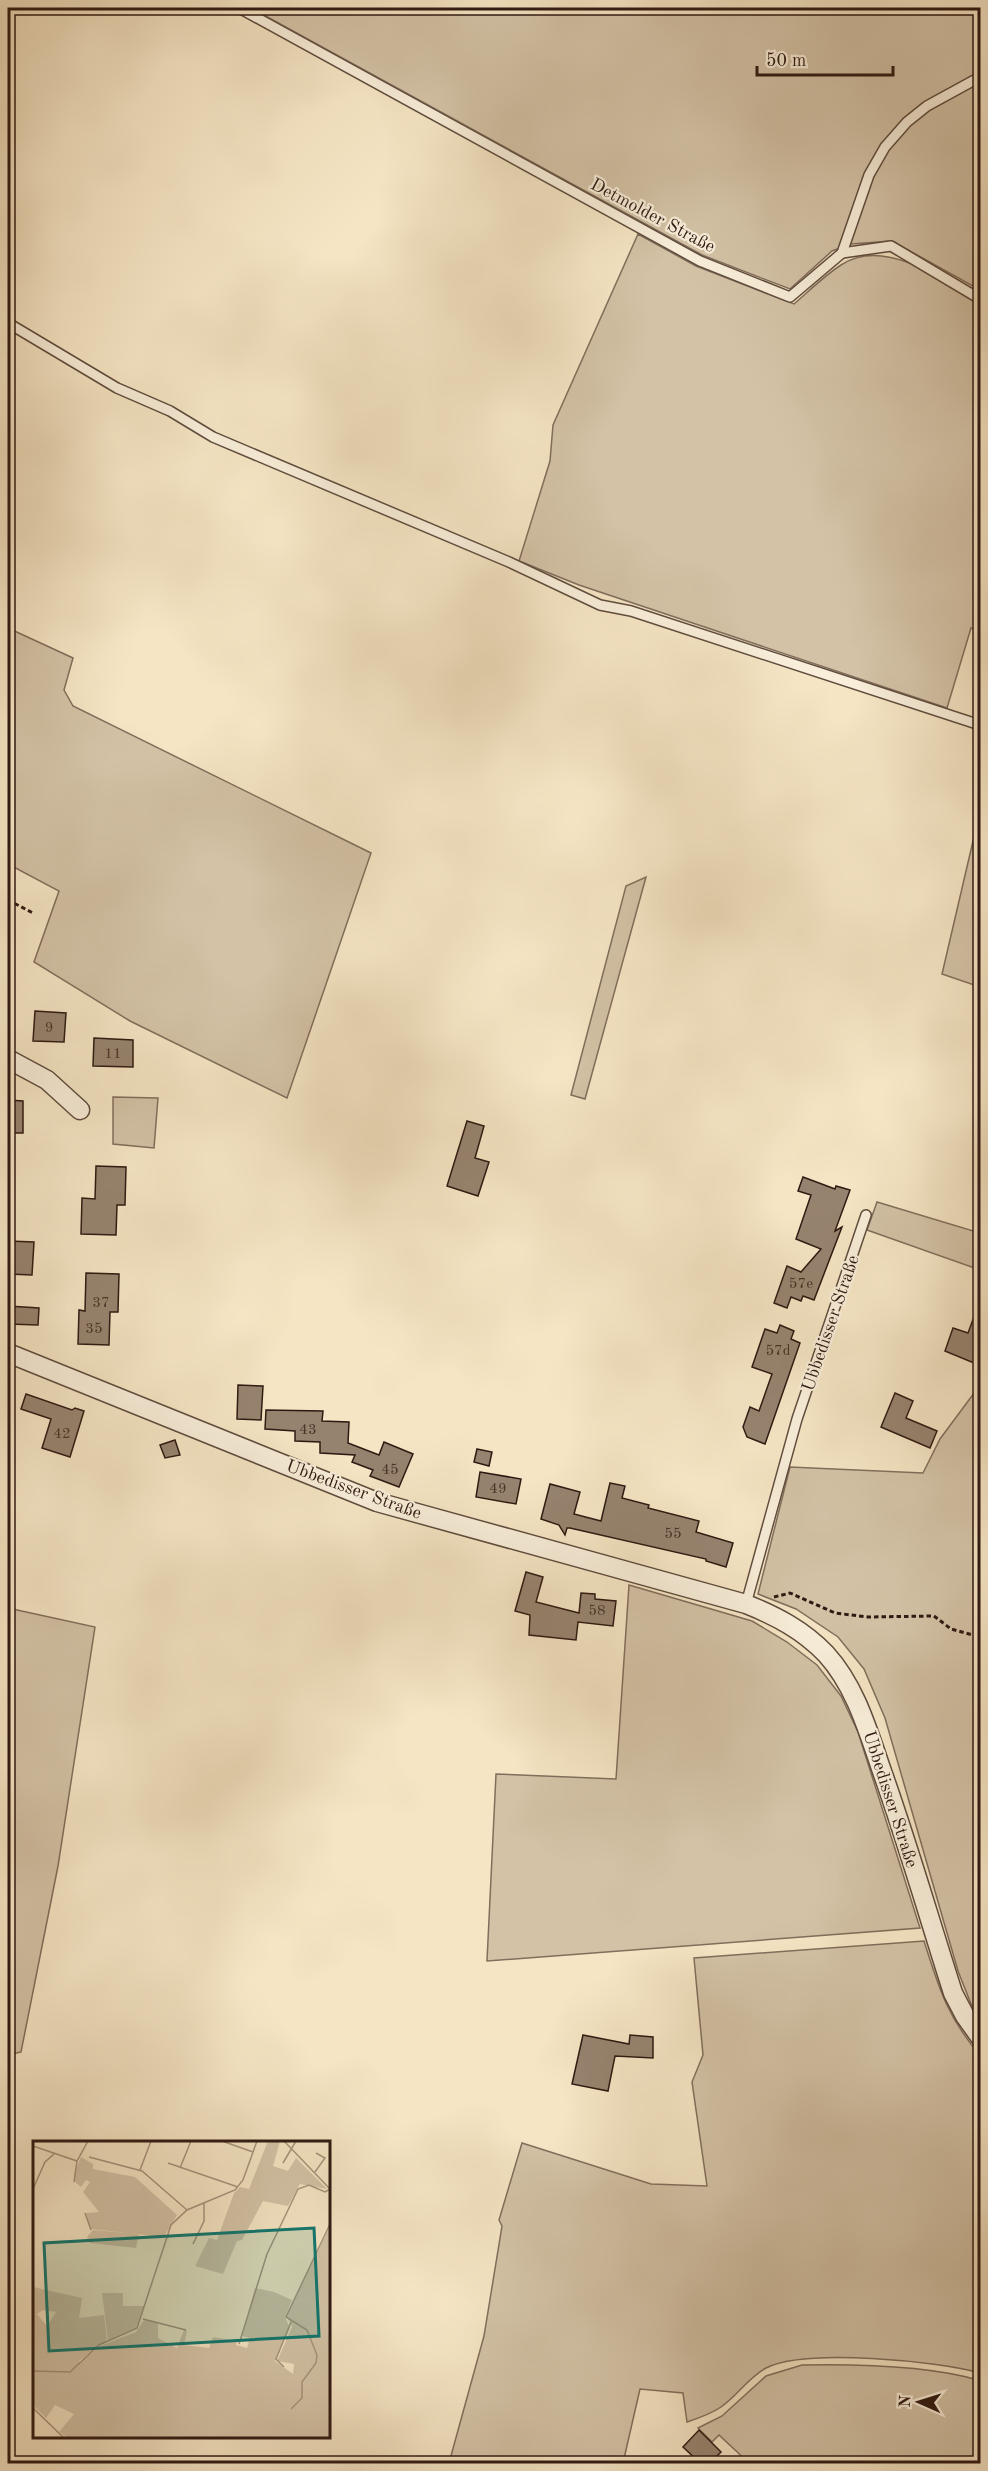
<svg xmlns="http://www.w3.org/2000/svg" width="988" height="2471" viewBox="0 0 988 2471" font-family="'Old Standard TT',serif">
<rect width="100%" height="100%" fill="#f5e5c4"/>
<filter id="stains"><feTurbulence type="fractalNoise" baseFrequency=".00333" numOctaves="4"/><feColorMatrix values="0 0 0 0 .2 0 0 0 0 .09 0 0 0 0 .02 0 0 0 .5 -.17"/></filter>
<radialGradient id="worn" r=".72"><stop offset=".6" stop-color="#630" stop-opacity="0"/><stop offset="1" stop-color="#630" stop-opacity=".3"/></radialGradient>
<!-- green -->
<g fill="#d3c2a6" stroke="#816e5c" stroke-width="1.5">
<path d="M 251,8 L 980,8 L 980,290 L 892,241 L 851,244 L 832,251 L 790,289 L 702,255 Z"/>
<path d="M 638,234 L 696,266 L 794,304 C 809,291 824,276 841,265 C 885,236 943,280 980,304 L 980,631 L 971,628 L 947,708 L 579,585 L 519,561 L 550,461 L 553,425 Z"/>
<path d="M 8,628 L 73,658 L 64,690 L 73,706 L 371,853 L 287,1098 L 130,1021 L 34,962 L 59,891 L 8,864 Z"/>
<path d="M 980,811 L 980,987 L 942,974 Z"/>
<path d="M 646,877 L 585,1099 L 571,1095 L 626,886 Z"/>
<path d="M 113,1097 L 158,1098 L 154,1148 L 113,1144 Z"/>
<path d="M 877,1202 L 980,1233 L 980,1270 L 867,1230 Z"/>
<path d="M 980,1385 L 980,2019 L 971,2004 L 958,1971 L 885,1718 L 864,1669 L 838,1637 L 796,1609 L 758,1594 L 790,1467 L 923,1473 L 940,1439 Z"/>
<path d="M 629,1585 L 752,1621 L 787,1642 L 817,1665 L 841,1696 L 858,1732 L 920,1928 L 487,1961 L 496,1774 L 616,1779 Z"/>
<path d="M 8,1608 L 95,1627 L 58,1866 L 21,2052 L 8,2055 Z"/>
<path d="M 924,1941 C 939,1988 947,2017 980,2055 L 980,2373 C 937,2361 806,2348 766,2368 C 748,2378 737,2396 721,2407 C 711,2414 699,2418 687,2422 L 683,2393 L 640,2389 L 623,2463 L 449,2463 L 484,2336 L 502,2226 L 499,2220 L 522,2143 L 651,2184 L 707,2186 L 692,2082 L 703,2055 L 694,1958 Z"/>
<path d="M 802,2365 C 856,2364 926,2365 978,2380 L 977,2384 L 980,2386 L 980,2463 L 749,2463 L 719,2435 L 712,2442 L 698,2428 L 722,2416 L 766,2376 Z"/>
</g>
<!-- building -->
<g fill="#96836f" stroke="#2f1912" stroke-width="1.5">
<path d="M 35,1011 L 66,1013 L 64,1042 L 33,1041 Z"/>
<path d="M 94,1038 L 133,1040 L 133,1067 L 93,1066 Z"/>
<path d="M 8,1100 L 23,1101 L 23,1133 L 8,1133 Z"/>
<path d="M 467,1121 L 484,1126 L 475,1158 L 489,1162 L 478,1196 L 447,1186 Z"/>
<path d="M 96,1166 L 126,1167 L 125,1205 L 117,1205 L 116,1235 L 81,1234 L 82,1198 L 95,1199 Z"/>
<path d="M 803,1177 L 835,1189 L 836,1186 L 850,1190 L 835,1231 L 842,1227 L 814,1300 L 803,1296 L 801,1301 L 791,1297 L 787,1308 L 774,1303 L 787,1266 L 801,1272 L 821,1249 L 796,1239 L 811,1195 L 798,1191 Z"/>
<path d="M 8,1241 L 34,1242 L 32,1275 L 8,1274 Z"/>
<path d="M 86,1273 L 119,1274 L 118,1312 L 110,1312 L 109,1345 L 78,1344 L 79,1310 L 85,1311 Z"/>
<path d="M 979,1303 L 981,1345 L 974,1363 L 945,1351 L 953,1328 L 968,1333 Z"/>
<path d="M 8,1306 L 39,1308 L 38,1325 L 8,1324 Z"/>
<path d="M 780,1325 L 794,1331 L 791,1339 L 800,1343 L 765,1444 L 747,1437 L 743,1427 L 750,1407 L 759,1411 L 772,1374 L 752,1367 L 765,1329 L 777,1333 Z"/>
<path d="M 238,1385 L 263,1386 L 261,1420 L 237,1419 Z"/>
<path d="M 895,1393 L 913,1401 L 906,1418 L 937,1431 L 930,1448 L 881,1427 Z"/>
<path d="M 26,1394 L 72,1410 L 75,1408 L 84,1411 L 70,1457 L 42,1448 L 51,1419 L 21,1409 Z"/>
<path d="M 266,1410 L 323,1411 L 322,1421 L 349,1422 L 348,1443 L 379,1455 L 384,1442 L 413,1454 L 399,1487 L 370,1476 L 373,1470 L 352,1462 L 355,1455 L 320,1453 L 320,1442 L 295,1441 L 295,1431 L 265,1429 Z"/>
<path d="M 175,1440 L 180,1455 L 165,1458 L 160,1445 Z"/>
<path d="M 477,1449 L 492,1452 L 489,1466 L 474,1462 Z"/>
<path d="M 480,1472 L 521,1479 L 516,1504 L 476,1497 Z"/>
<path d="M 610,1483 L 625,1486 L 622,1498 L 649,1505 L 648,1508 L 699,1521 L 696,1532 L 733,1543 L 726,1567 L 706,1561 L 706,1559 L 570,1528 L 567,1528 L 565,1535 L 559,1525 L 541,1519 L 550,1484 L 580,1492 L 574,1514 L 601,1521 Z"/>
<path d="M 526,1572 L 543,1577 L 536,1602 L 579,1613 L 581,1593 L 595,1594 L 595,1599 L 616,1601 L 613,1626 L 578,1622 L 576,1640 L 529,1635 L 530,1615 L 515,1611 Z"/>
<path d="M 583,2035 L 629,2044 L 630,2035 L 653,2037 L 653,2058 L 615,2056 L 608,2091 L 572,2084 Z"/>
<path d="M 699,2430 L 721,2452 L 710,2463 L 700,2463 L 683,2447 Z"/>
</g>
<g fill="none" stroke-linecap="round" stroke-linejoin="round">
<defs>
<g id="service">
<path d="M 239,8 L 700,261 L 790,297 L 842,253 L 869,175 L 885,147 L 907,122 L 927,106 L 980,77"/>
<path d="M 842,253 L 891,246 L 980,299"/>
<path d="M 8,323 L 117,388 L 170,411 L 213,437 L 509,562 L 600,605 L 631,611 L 980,725"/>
<path d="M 746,1604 L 797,1419 L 866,1215"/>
</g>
<g id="minor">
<path d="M 8,1059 L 47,1080 L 80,1110"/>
<path d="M 8,1353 L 377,1502 L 746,1604 C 776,1616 803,1630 826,1654 C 857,1688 869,1735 884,1777 C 909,1848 930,1921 953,1993 L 965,2016 L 980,2037"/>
</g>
</defs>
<!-- service casing -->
<use href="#service" stroke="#604c3e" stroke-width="12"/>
<!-- minor casing -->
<use href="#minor" stroke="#604c3e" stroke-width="21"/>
<!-- path -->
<g stroke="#2f1912" stroke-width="3" stroke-dasharray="4.5 3" stroke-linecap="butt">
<path d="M 8,900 L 33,913"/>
<path d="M 774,1597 L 790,1593 L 835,1613 L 868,1617 L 934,1616 L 951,1629 L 980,1637"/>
</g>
<!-- service -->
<use href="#service" stroke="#f8eed9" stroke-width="9"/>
<!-- minor -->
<use href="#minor" stroke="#f8eed9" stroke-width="18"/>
</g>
<g text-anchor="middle" stroke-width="4.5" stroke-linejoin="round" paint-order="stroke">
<!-- number labels -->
<g font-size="15" fill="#493429">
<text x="49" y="1032">9</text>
<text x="113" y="1058">11</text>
<text x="801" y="1288">57e</text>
<text x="101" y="1307">37</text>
<text x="94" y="1333">35</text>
<text x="778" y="1355">57d</text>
<text x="308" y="1434">43</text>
<text x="62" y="1438">42</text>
<text x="390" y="1474">45</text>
<text x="498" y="1493">49</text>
<text x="673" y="1538">55</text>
<text x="597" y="1615">58</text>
</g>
<!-- street labels -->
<g font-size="18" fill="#2f1912" stroke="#f8eed9">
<text transform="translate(653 215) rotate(28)" y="6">Detmolder Straße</text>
<text transform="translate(830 1323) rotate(-71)" y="6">Ubbedisser Straße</text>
<text transform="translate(354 1489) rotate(20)" y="6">Ubbedisser Straße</text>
<text transform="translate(891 1799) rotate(72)" y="6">Ubbedisser Straße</text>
</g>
</g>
<!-- overview -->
<g transform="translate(33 2141)">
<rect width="297" height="297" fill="#f5e5c4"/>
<path d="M 235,0 L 247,0 L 240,25 L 255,30 L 263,17 L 294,48 L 267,43 L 255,65 L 230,60 L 209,99 L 204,100 L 190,133 L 162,125 L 176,97 L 184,99 L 201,52 L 207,46 L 216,48 ZM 48,16 L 60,23 L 60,28 L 102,36 L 144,74 L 131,96 L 58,88 L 53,72 L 66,71 L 50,51 L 57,41 L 53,39 L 48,46 L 42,41 L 41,33 ZM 297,85 L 297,297 L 35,297 L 26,291 L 41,273 L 22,264 L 13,277 L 0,264 L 0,146 L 49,157 L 46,177 L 71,174 L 74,199 L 46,220 L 47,222 L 67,205 L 103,191 L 111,179 L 125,182 L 125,197 L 144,207 L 151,189 L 154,190 L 151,204 L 176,207 L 180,196 L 204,200 L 203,204 L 214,207 L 217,197 L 209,195 L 222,147 L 241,151 L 259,159 L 252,176 L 257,187 L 242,220 L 260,233 L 261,223 L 244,220 L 259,186 L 254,175 ZM 10,169 L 23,171 L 14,185 L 4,173 ZM 60,89 L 106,93 L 103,107 L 57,102 L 54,96 ZM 69,152 L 90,152 L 90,165 L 111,165 L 103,186 L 75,199 Z" fill="#d3c2a6" fill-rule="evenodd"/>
<path fill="none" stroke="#a6937d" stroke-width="1.5" d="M 189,0 L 220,11M 251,0 L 297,48M 0,5 L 44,20 L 55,0M 56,16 L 109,30 L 154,69M 135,22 L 205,46M 250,22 L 263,0M 147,27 L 158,0M 107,29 L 118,0M 282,31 L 292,17 L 283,12M 41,41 L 44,20M 0,48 L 12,21 L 21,13M 52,72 L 58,89M 160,103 L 171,80 L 171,62M 110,178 L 153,189M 206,203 L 234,113 L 265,48 L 276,44 L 292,51 L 297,48M 251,226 L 243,218 L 258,181M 0,230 L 37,231 L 66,204 L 104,187 L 138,84 L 154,69 L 202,49 L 210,39 L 224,0M 0,267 L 31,297M 258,268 L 269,257 L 269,241 L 283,222 L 284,214 L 274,189 L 253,176 L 297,83"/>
<path fill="#0f766e" fill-opacity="0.15" stroke="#0f766e" stroke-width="3" d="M 281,87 L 286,195 L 16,210 L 11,102 Z"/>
<rect width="297" height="297" fill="none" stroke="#2f1912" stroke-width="3"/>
</g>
<!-- margin -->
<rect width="988" height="2471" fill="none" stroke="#f5e5c4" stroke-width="30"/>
<rect x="9" y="9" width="970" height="2453" fill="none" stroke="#2f1912" stroke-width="3"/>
<rect x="15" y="15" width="958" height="2441" fill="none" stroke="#2f1912" stroke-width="1.5"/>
<!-- north arrow -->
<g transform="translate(919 2402) rotate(273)" stroke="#f8eed9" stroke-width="4.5" paint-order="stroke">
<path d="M0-4.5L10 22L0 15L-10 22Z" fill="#2f1912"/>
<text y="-9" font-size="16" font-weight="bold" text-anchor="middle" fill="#2f1912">N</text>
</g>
<!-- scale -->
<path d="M757 66v9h136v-9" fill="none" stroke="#2f1912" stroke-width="3"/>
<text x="766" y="66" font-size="18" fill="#2f1912" stroke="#f8eed9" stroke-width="4.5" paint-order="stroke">50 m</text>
<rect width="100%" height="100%" filter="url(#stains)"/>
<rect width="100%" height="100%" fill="url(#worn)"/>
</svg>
